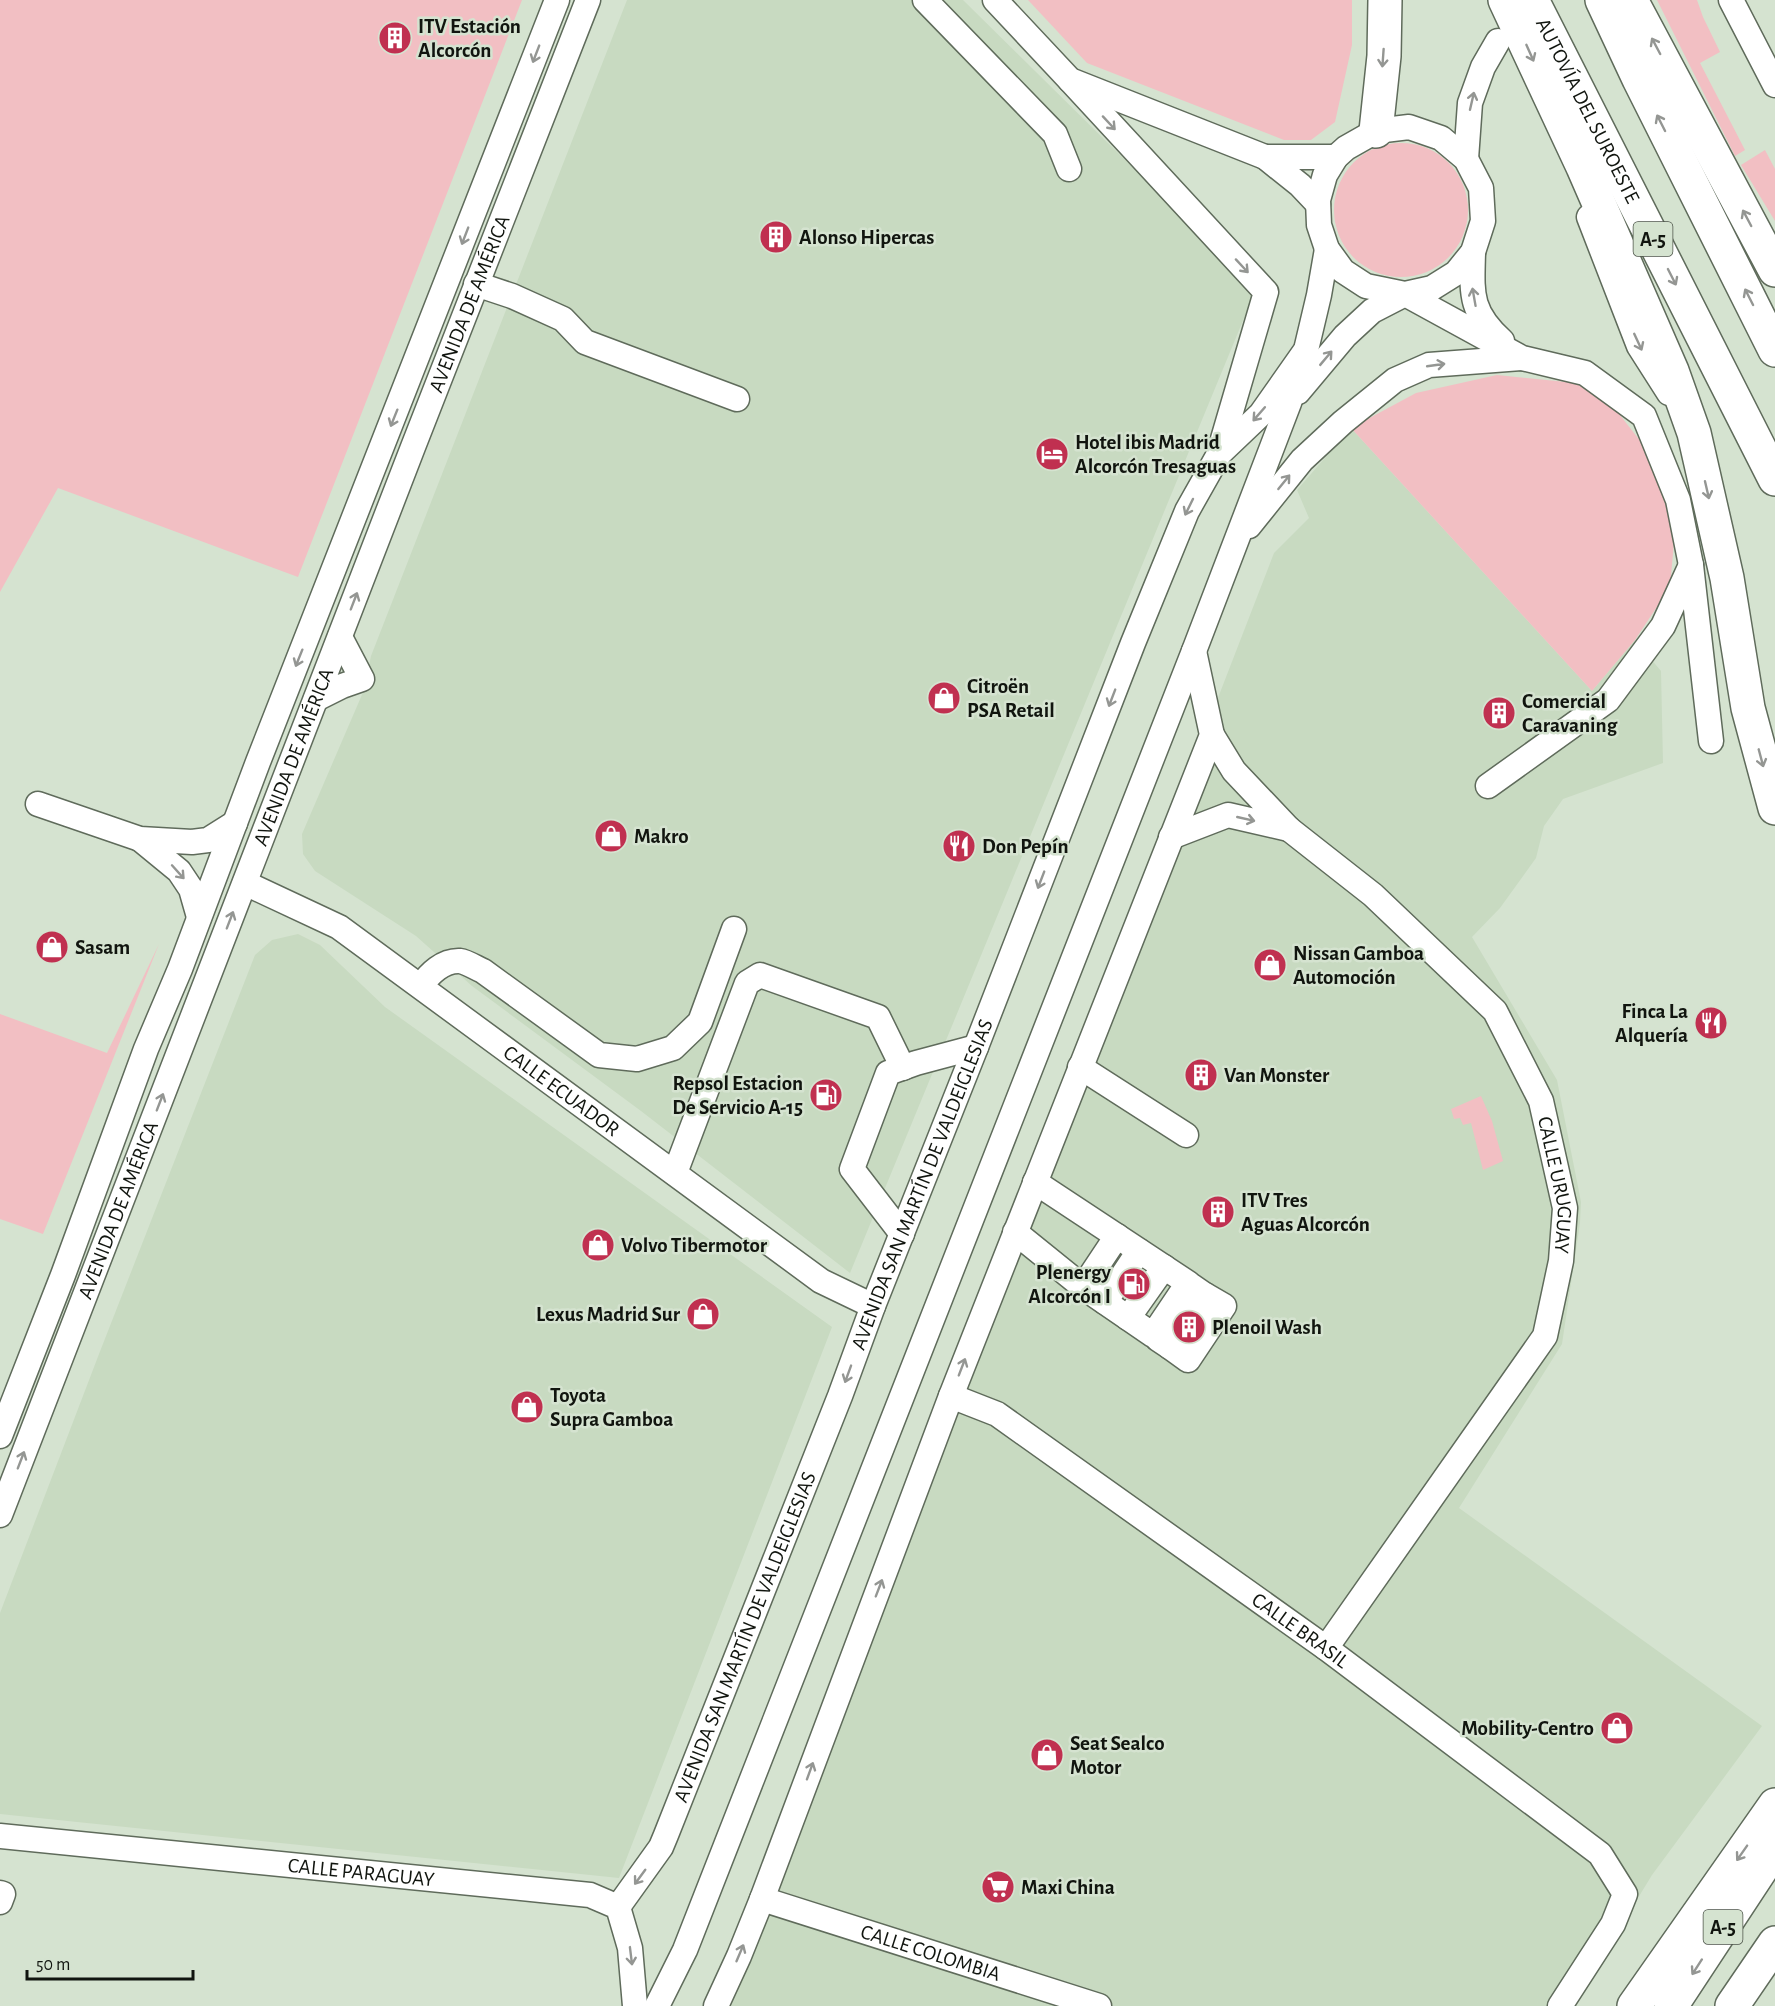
<svg xmlns="http://www.w3.org/2000/svg" width="1775" height="2006" viewBox="0 0 1775 2006" font-family="'Alegreya Sans',sans-serif">
<rect width="100%" height="100%" fill="#d5e3d0"/>
<!-- built -->
<g fill="#c8dac1">
<path d="M 627,0 L 963,0 L 1256,289 L 850,1273 L 641,1111 L 472,986 L 416,936 L 315,871 L 303,854 L 302,834 L 364,690 L 371,656 Z"/>
<path d="M 1351,428 L 1592,691 L 1635,640 L 1661,671 L 1663,763 L 1563,799 L 1544,826 L 1536,858 L 1500,908 L 1472,937 L 1557,1080 L 1581,1202 L 1580,1223 L 1562,1344 L 1459,1508 L 1762,1726 L 1652,1875 L 1572,2006 L 712,2006 L 1274,553 L 1309,518 L 1297,490 Z"/>
<path d="M 298,934 L 320,945 L 385,1007 L 832,1327 L 619,1878 L 0,1814 L 0,1613 L 99,1354 L 255,955 L 272,940 Z"/>
</g>
<!-- green -->
<g fill="#f2bfc3">
<path d="M 0,0 L 522,0 L 298,577 L 58,488 L 0,592 Z"/>
<path d="M 1028,0 L 1352,0 L 1352,45 L 1335,122 L 1311,140 L 1284,140 L 1087,63 Z"/>
<path d="M 1657,0 L 1697,0 L 1703,17 L 1720,52 L 1700,63 L 1745,150 L 1735,156 Z"/>
<circle cx="1401" cy="210" r="67"/>
<path d="M 1765,150 L 1775,169 L 1775,221 L 1741,165 Z"/>
<path d="M 1497,375 L 1576,383 L 1616,410 L 1652,456 L 1670,497 L 1674,542 L 1670,587 L 1635,640 L 1592,691 L 1351,428 L 1416,393 Z"/>
<path d="M 159,944 L 43,1234 L 0,1219 L 0,1014 L 107,1053 Z"/>
<path d="M 1481,1096 L 1492,1121 L 1503,1161 L 1483,1170 L 1471,1123 L 1463,1125 L 1460,1118 L 1454,1119 L 1451,1109 Z"/>
</g>
<g fill="none" stroke-linecap="round" stroke-linejoin="round">
<defs>
<g id="minor">
<path d="M 925,0 L 1055,134 L 1069,169"/>
<path d="M 995,0 L 1070,80 L 1265,157 L 1300,185 L 1318,204"/>
<path d="M 1731,0 L 1775,85"/>
<path d="M 1265,157 L 1336,157"/>
<path d="M 1466,159 L 1470,103 L 1483,67 L 1498,41"/>
<path d="M 1589,217 L 1639,346 L 1669,393"/>
<path d="M 1473,252 C 1472,293 1469,311 1502,341"/>
<path d="M 476,284 L 512,296 L 563,319 L 585,342 L 737,399"/>
<path d="M 1298,392 L 1345,336 L 1372,311 L 1405,294 L 1432,288 L 1456,273 L 1473,252 L 1483,221 L 1481,188 L 1466,159 L 1441,138 L 1409,127 L 1376,131 L 1346,148 L 1336,157 L 1325,175 L 1318,200 L 1319,225 L 1327,249 L 1343,271 L 1366,286 L 1405,294 L 1522,358 L 1585,373 L 1644,416 L 1678,500 L 1691,565 L 1711,741"/>
<path d="M 1220,453 L 1261,414 L 1306,350 L 1319,295 L 1327,249"/>
<path d="M 1249,526 L 1302,460 L 1343,422 L 1395,380 L 1429,365 L 1521,358"/>
<path d="M 316,699 L 342,686 L 362,679 L 340,637"/>
<path d="M 1488,786 L 1608,700 L 1663,626 L 1691,565"/>
<path d="M 38,804 L 140,839 L 192,842 L 208,840 L 235,823"/>
<path id="s1" d="M 1289,829 L 1373,895 L 1495,1011 L 1541,1101 L 1565,1208 L 1561,1261 L 1545,1336 L 1326,1648"/>
<path d="M 1171,837 L 1228,815 L 1289,829 L 1234,771 L 1212,735"/>
<path d="M 140,839 L 179,871 L 191,889 L 199,917"/>
<path id="s2" d="M 245,883 L 339,927 L 821,1281 L 873,1306"/>
<path d="M 421,986 C 429,974 443,960 460,961 C 467,962 476,968 483,971 L 599,1055 L 637,1059 L 673,1048 L 700,1022 L 734,929"/>
<path d="M 1080,1067 L 1186,1135"/>
<path d="M 675,1173 L 747,983 L 760,975 L 878,1017 L 903,1068"/>
<path d="M 1015,1232 L 1083,1287 L 1153,1335 L 1188,1283 L 1035,1182"/>
<path d="M 902,1234 L 852,1169 L 888,1073 L 916,1063 L 976,1047"/>
<path d="M 1083,1287 L 1117,1236"/>
<path d="M 1105,1302 L 1139,1251"/>
<path d="M 1128,1318 L 1164,1267"/>
<path d="M 1158,1339 L 1170,1347 L 1205,1295 L 1192,1286"/>
<path d="M 1170,1347 L 1188,1360 L 1224,1306 L 1205,1295"/>
<path id="s3" d="M 951,1396 L 997,1414 L 1326,1648 L 1600,1854 L 1625,1894 L 1613,1924 L 1560,2006"/>
<path d="M 0,1436 L 63,1275 L 146,1049 L 180,969 L 258,762 L 557,0"/>
<path id="s4" d="M 0,1515 L 413,447 L 588,0"/>
<path id="s5" d="M 0,1836 L 590,1895 L 618,1907 L 630,1948 L 635,2006"/>
<path d="M 0,1893 L 3,1894 L 0,1902"/>
<path id="s6" d="M 762,1899 L 1099,2006"/>
<path id="s7" d="M 618,1907 L 661,1847 L 666,1835 L 840,1396 L 873,1306 L 976,1047 L 1133,643 L 1187,511 L 1218,456 L 1266,292 L 1070,80"/>
<path d="M 657,2006 L 685,1950 L 1194,651 L 1289,403 L 1306,350"/>
<path d="M 716,2006 L 739,1956 L 762,1899 L 951,1396 L 1212,735 L 1194,651"/>
</g>
<g id="highway">
<path d="M 1505,0 L 1583,167 L 1672,371 L 1694,433 L 1727,578 L 1748,708 L 1775,808"/>
<path id="s8" d="M 1532,0 L 1775,479"/>
<path d="M 1602,0 L 1639,79 L 1775,350"/>
<path d="M 1631,0 L 1775,270"/>
<path d="M 1376,131 L 1384,56 L 1385,0"/>
<path d="M 1634,2006 L 1775,1805"/>
<path d="M 1671,2006 L 1775,1848"/>
<path d="M 1732,2006 L 1775,1943"/>
</g>
</defs>
<!-- minor casing -->
<use href="#minor" stroke="#5f6b5b" stroke-width="27"/>
<!-- highway casing -->
<use href="#highway" stroke="#5f6b5b" stroke-width="36"/>
<!-- minor -->
<use href="#minor" stroke="#fff" stroke-width="24"/>
<!-- highway -->
<use href="#highway" stroke="#fff" stroke-width="33"/>
</g>
<!-- one-way arrows -->
<defs><path id="oneway-shaft" d="M-6 0H5M1.5-3L5.5 0L1.5 3" fill="none" stroke-width="1.6" stroke-linecap="round" stroke-linejoin="round" transform="scale(1.5)"/></defs>
<g stroke="#949693">
<use href="#oneway-shaft" transform="translate(1656 46) rotate(-118)"/>
<use href="#oneway-shaft" transform="translate(1530 53) rotate(66)"/>
<use href="#oneway-shaft" transform="translate(536 54) rotate(111)"/>
<use href="#oneway-shaft" transform="translate(1383 58) rotate(94)"/>
<use href="#oneway-shaft" transform="translate(1472 101) rotate(-77)"/>
<use href="#oneway-shaft" transform="translate(1109 123) rotate(47)"/>
<use href="#oneway-shaft" transform="translate(1661 123) rotate(-117)"/>
<use href="#oneway-shaft" transform="translate(1747 218) rotate(-118)"/>
<use href="#oneway-shaft" transform="translate(465 236) rotate(111)"/>
<use href="#oneway-shaft" transform="translate(1242 266) rotate(47)"/>
<use href="#oneway-shaft" transform="translate(1672 277) rotate(63)"/>
<use href="#oneway-shaft" transform="translate(1474 297) rotate(-100)"/>
<use href="#oneway-shaft" transform="translate(1749 297) rotate(-117)"/>
<use href="#oneway-shaft" transform="translate(1638 342) rotate(65)"/>
<use href="#oneway-shaft" transform="translate(1326 358) rotate(-50)"/>
<use href="#oneway-shaft" transform="translate(1436 365) rotate(-8)"/>
<use href="#oneway-shaft" transform="translate(1259 414) rotate(131)"/>
<use href="#oneway-shaft" transform="translate(394 418) rotate(112)"/>
<use href="#oneway-shaft" transform="translate(1284 482) rotate(-51)"/>
<use href="#oneway-shaft" transform="translate(1707 490) rotate(77)"/>
<use href="#oneway-shaft" transform="translate(1189 507) rotate(116)"/>
<use href="#oneway-shaft" transform="translate(354 601) rotate(-69)"/>
<use href="#oneway-shaft" transform="translate(299 658) rotate(112)"/>
<use href="#oneway-shaft" transform="translate(1112 698) rotate(111)"/>
<use href="#oneway-shaft" transform="translate(1761 758) rotate(75)"/>
<use href="#oneway-shaft" transform="translate(1246 819) rotate(13)"/>
<use href="#oneway-shaft" transform="translate(178 872) rotate(48)"/>
<use href="#oneway-shaft" transform="translate(1041 880) rotate(111)"/>
<use href="#oneway-shaft" transform="translate(230 920) rotate(-69)"/>
<use href="#oneway-shaft" transform="translate(160 1102) rotate(-69)"/>
<use href="#oneway-shaft" transform="translate(962 1367) rotate(-69)"/>
<use href="#oneway-shaft" transform="translate(848 1374) rotate(110)"/>
<use href="#oneway-shaft" transform="translate(21 1460) rotate(-69)"/>
<use href="#oneway-shaft" transform="translate(879 1588) rotate(-69)"/>
<use href="#oneway-shaft" transform="translate(810 1771) rotate(-70)"/>
<use href="#oneway-shaft" transform="translate(1742 1853) rotate(125)"/>
<use href="#oneway-shaft" transform="translate(640 1877) rotate(126)"/>
<use href="#oneway-shaft" transform="translate(740 1953) rotate(-67)"/>
<use href="#oneway-shaft" transform="translate(631 1956) rotate(83)"/>
<use href="#oneway-shaft" transform="translate(1697 1967) rotate(123)"/>
</g>
<!-- icons -->
<defs>
<symbol id="building-disc" viewBox="-11 -11 22 22"><circle r="9.5" fill="#c03050" stroke="#d5e3d0"/><path d="M-4-6H4V6H1V3H-1V6H-4ZM-2.5-4.3h1.7v1.8h-1.7ZM.8-4.3h1.7v1.8H.8ZM-2.5-1h1.7V.8h-1.7ZM.8-1h1.7V.8H.8Z" fill="#fff"/></symbol>
<symbol id="hotel-disc" viewBox="-11 -11 22 22"><circle r="9.5" fill="#c03050" stroke="#d5e3d0"/><path d="M-6-4.5h1.5V1H6V5H4.5V3h-9V5H-6ZM-4 0a1.8 1.8 0 1 1 3.6 0ZM.5 0V-2.5h3Q6-2.5 6 0Z" fill="#fff"/></symbol>
<symbol id="shop-disc" viewBox="-11 -11 22 22"><circle r="9.5" fill="#c03050" stroke="#d5e3d0"/><path d="M-5-2.5h2.3a2.7 3.5 0 0 1 5.4 0H5L5.5 6h-11ZM-1.5-2.5h3a1.5 2.3 0 0 0-3 0Z" fill="#fff"/></symbol>
<symbol id="restaurant-disc" viewBox="-11 -11 22 22"><circle r="9.5" fill="#c03050" stroke="#d5e3d0"/><path d="M-5-6h1v4h1v-4h1v4h1v-4h1v5L-1.5 .5V6h-2V.5L-5-1ZM5-6V6H3V1.5H1.5Q1.5-4 5-6Z" fill="#fff"/></symbol>
<symbol id="fuel-disc" viewBox="-11 -11 22 22"><circle r="9.5" fill="#c03050" stroke="#d5e3d0"/><path d="M-5.5-6h7V0h2V4h1.3V-2.5L3-4.5l.8-.8L6-3V5H2.5V1h-1V6h-7ZM-4.2-4.7v3.2H.2V-4.7Z" fill="#fff"/></symbol>
<symbol id="supermarket-disc" viewBox="-11 -11 22 22"><circle r="9.5" fill="#c03050" stroke="#d5e3d0"/><path d="M-6-5.5h2.5l.6 2H6L4.5 2H-2.5L-4.4-4H-6ZM-1.5 3.2a1.3 1.3 0 1 0 .1 0ZM3 3.2a1.3 1.3 0 1 0 .1 0Z" fill="#fff"/></symbol>
</defs>
<g fill-rule="evenodd">
<use href="#building-disc" x="376" y="19" width="38" height="38"/>
<use href="#building-disc" x="757" y="218" width="38" height="38"/>
<use href="#hotel-disc" x="1033" y="435" width="38" height="38"/>
<use href="#shop-disc" x="925" y="679" width="38" height="38"/>
<use href="#building-disc" x="1480" y="694" width="38" height="38"/>
<use href="#shop-disc" x="592" y="817" width="38" height="38"/>
<use href="#restaurant-disc" x="940" y="827" width="38" height="38"/>
<use href="#shop-disc" x="33" y="928" width="38" height="38"/>
<use href="#shop-disc" x="1251" y="946" width="38" height="38"/>
<use href="#restaurant-disc" x="1692" y="1004" width="38" height="38"/>
<use href="#building-disc" x="1182" y="1056" width="38" height="38"/>
<use href="#fuel-disc" x="807" y="1076" width="38" height="38"/>
<use href="#building-disc" x="1199" y="1193" width="38" height="38"/>
<use href="#shop-disc" x="579" y="1226" width="38" height="38"/>
<use href="#fuel-disc" x="1115" y="1265" width="38" height="38"/>
<use href="#shop-disc" x="684" y="1295" width="38" height="38"/>
<use href="#building-disc" x="1170" y="1308" width="38" height="38"/>
<use href="#shop-disc" x="508" y="1388" width="38" height="38"/>
<use href="#shop-disc" x="1598" y="1709" width="38" height="38"/>
<use href="#shop-disc" x="1028" y="1736" width="38" height="38"/>
<use href="#supermarket-disc" x="979" y="1868" width="38" height="38"/>
</g>
<g text-anchor="middle" stroke-width="5" stroke-linejoin="round" paint-order="stroke">
<!-- shield labels -->
<g fill="#d5e3d0" stroke="#4c5349" stroke-width="1.5">
<rect x="1633.5" y="222" width="39" height="34" rx="4.5"/>
<rect x="1703.5" y="1910" width="39" height="34" rx="4.5"/>
</g>
<g font-size="20" font-weight="bold" fill="#11150f">
<text x="1653" y="246">A-5</text>
<text x="1723" y="1934">A-5</text>
</g>
<!-- poi labels -->
<g font-size="21" font-weight="bold" fill="#11150f" stroke="#d5e3d0" text-anchor="start">
<text x="418" y="33">ITV Estación<tspan x="418" dy="24">Alcorcón</tspan></text>
<text x="799" y="244">Alonso Hipercas</text>
<text x="1075" y="449">Hotel ibis Madrid<tspan x="1075" dy="24">Alcorcón Tresaguas</tspan></text>
<text x="967" y="693">Citroën<tspan x="967" dy="24">PSA Retail</tspan></text>
<text x="1522" y="708">Comercial<tspan x="1522" dy="24">Caravaning</tspan></text>
<text x="634" y="843">Makro</text>
<text x="982" y="853">Don Pepín</text>
<text x="75" y="954">Sasam</text>
<text x="1293" y="960">Nissan Gamboa<tspan x="1293" dy="24">Automoción</tspan></text>
<text x="1688" y="1018" text-anchor="end">Finca La<tspan x="1688" dy="24">Alquería</tspan></text>
<text x="1224" y="1082">Van Monster</text>
<text x="803" y="1090" text-anchor="end">Repsol Estacion<tspan x="803" dy="24">De Servicio A-15</tspan></text>
<text x="1241" y="1207">ITV Tres<tspan x="1241" dy="24">Aguas Alcorcón</tspan></text>
<text x="621" y="1252">Volvo Tibermotor</text>
<text x="1111" y="1279" text-anchor="end">Plenergy<tspan x="1111" dy="24">Alcorcón I</tspan></text>
<text x="680" y="1321" text-anchor="end">Lexus Madrid Sur</text>
<text x="1212" y="1334">Plenoil Wash</text>
<text x="550" y="1402">Toyota<tspan x="550" dy="24">Supra Gamboa</tspan></text>
<text x="1594" y="1735" text-anchor="end">Mobility-Centro</text>
<text x="1070" y="1750">Seat Sealco<tspan x="1070" dy="24">Motor</tspan></text>
<text x="1021" y="1894">Maxi China</text>
</g>
<!-- street labels -->
<g font-size="21" fill="#11150f" stroke="#d5e3d0">
<text dy="7" stroke="none"><textPath href="#s8" startOffset="124">AUTOVÍA DEL SUROESTE</textPath></text>
<text dy="7" stroke="none"><textPath href="#s4" startOffset="1299">AVENIDA DE AMÉRICA</textPath></text>
<text dy="7" stroke="none"><textPath href="#s4" startOffset="813">AVENIDA DE AMÉRICA</textPath></text>
<text dy="7" stroke="none"><textPath href="#s2" startOffset="380">CALLE ECUADOR</textPath></text>
<text dy="7" stroke="none"><textPath href="#s7" startOffset="786">AVENIDA SAN MARTÍN DE VALDEIGLESIAS</textPath></text>
<text dy="7" stroke="none"><textPath href="#s1" startOffset="462">CALLE URUGUAY</textPath></text>
<text dy="7" stroke="none"><textPath href="#s4" startOffset="327">AVENIDA DE AMÉRICA</textPath></text>
<text dy="7" stroke="none"><textPath href="#s3" startOffset="422">CALLE BRASIL</textPath></text>
<text dy="7" stroke="none"><textPath href="#s7" startOffset="300">AVENIDA SAN MARTÍN DE VALDEIGLESIAS</textPath></text>
<text dy="7" stroke="none"><textPath href="#s5" startOffset="363">CALLE PARAGUAY</textPath></text>
<text dy="7" stroke="none"><textPath href="#s6" startOffset="177">CALLE COLOMBIA</textPath></text>
</g>
</g>
<!-- scale -->
<path d="M27 1970v9h166v-9" fill="none" stroke="#11150f" stroke-width="3"/>
<text x="36" y="1970" font-size="18" fill="#11150f" stroke="#d5e3d0" stroke-width="4.5" paint-order="stroke">50 m</text>
</svg>
